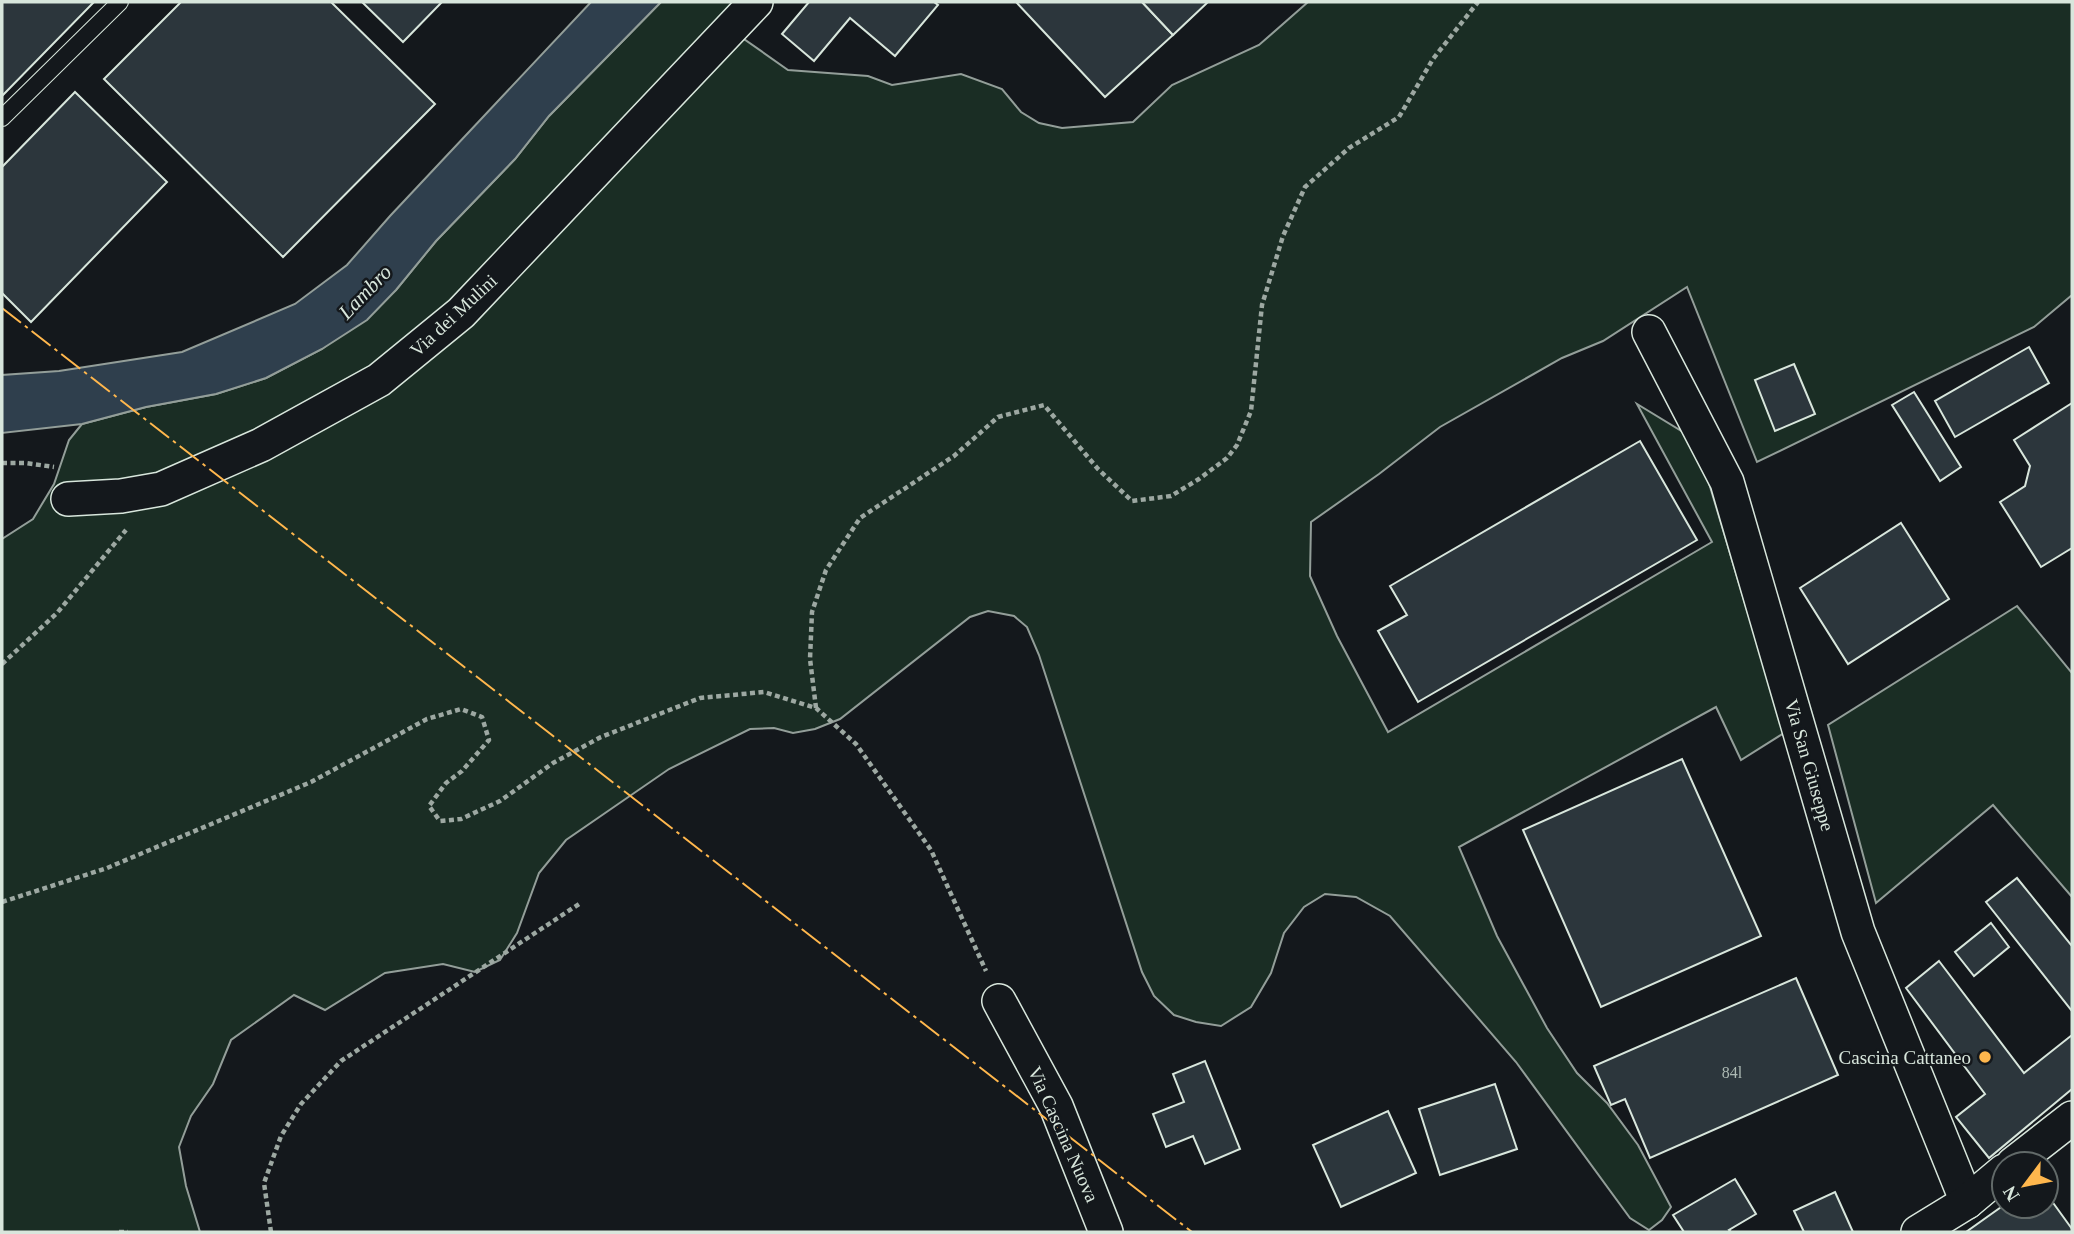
<svg xmlns="http://www.w3.org/2000/svg" width="2074" height="1234" viewBox="0 0 2074 1234" font-family="Georgia,serif">
<rect width="100%" height="100%" fill="#14181c"/>
<!-- green -->
<g fill="#1a2d24" stroke="#939e99" stroke-width="2">
<path d="M 661,2 L 756,2 L 737,24 L 744,39 L 788,70 L 868,76 L 892,85 L 961,74 L 1002,89 L 1021,112 L 1039,123 L 1062,128 L 1133,122 L 1172,85 L 1259,45 L 1308,2 L 2072,2 L 2072,295 L 2034,327 L 1757,462 L 1687,287 L 1603,341 L 1562,358 L 1440,427 L 1379,474 L 1311,522 L 1310,576 L 1337,636 L 1388,732 L 1712,542 L 1637,404 L 1696,440 L 1784,733 L 1741,760 L 1716,707 L 1459,847 L 1497,936 L 1547,1028 L 1577,1073 L 1607,1103 L 1638,1145 L 1671,1207 L 1662,1220 L 1649,1230 L 1630,1218 L 1516,1062 L 1390,916 L 1356,897 L 1325,894 L 1304,907 L 1284,933 L 1271,973 L 1251,1007 L 1221,1026 L 1196,1022 L 1174,1015 L 1154,996 L 1142,972 L 1039,655 L 1027,627 L 1014,616 L 988,611 L 970,617 L 840,719 L 815,729 L 793,733 L 774,728 L 750,729 L 669,769 L 566,840 L 539,873 L 517,933 L 500,960 L 475,972 L 443,964 L 385,973 L 325,1010 L 294,995 L 231,1040 L 213,1084 L 191,1116 L 179,1147 L 186,1186 L 200,1232 L 2,1232 L 2,539 L 33,519 L 54,484 L 69,440 L 82,424 L 146,407 L 216,394 L 266,378 L 322,349 L 396,290 L 436,241 L 515,159 L 549,116 Z"/>
<path d="M 2017,606 L 2072,673 L 2072,897 L 1993,805 L 1876,903 L 1828,725 Z"/>
</g>
<!-- water -->
<path fill="#2f3f4d" stroke="#939e99" stroke-width="2" d="M 591,2 L 661,2 L 549,116 L 515,159 L 436,241 L 396,290 L 367,320 L 322,349 L 266,378 L 216,394 L 146,407 L 82,424 L 2,433 L 2,375 L 59,371 L 182,352 L 295,304 L 347,265 L 390,216 Z"/>
<!-- building -->
<g fill="#2c363c" stroke="#d8e6dc" stroke-width="2">
<path d="M 2,2 L 94,2 L 2,96 Z"/>
<path d="M 181,2 L 331,2 L 435,104 L 283,257 L 104,79 Z"/>
<path d="M 362,2 L 442,2 L 403,42 Z"/>
<path d="M 809,2 L 934,2 L 938,5 L 895,56 L 850,18 L 814,61 L 782,34 Z"/>
<path d="M 1016,2 L 1142,2 L 1173,35 L 1105,97 Z"/>
<path d="M 1142,2 L 1208,2 L 1173,35 Z"/>
<path d="M 75,92 L 167,182 L 31,322 L 2,293 L 2,167 Z"/>
<path d="M 2029,347 L 2049,383 L 1955,437 L 1935,401 Z"/>
<path d="M 1794,364 L 1815,414 L 1775,431 L 1755,380 Z"/>
<path d="M 1914,392 L 1961,467 L 1940,481 L 1892,405 Z"/>
<path d="M 2072,403 L 2072,548 L 2041,567 L 2000,502 L 2025,486 L 2030,466 L 2014,440 Z"/>
<path d="M 1640,441 L 1697,540 L 1418,702 L 1378,631 L 1407,615 L 1390,586 Z"/>
<path d="M 1901,523 L 1949,599 L 1848,664 L 1800,588 Z"/>
<path d="M 1682,759 L 1761,936 L 1601,1007 L 1523,830 Z"/>
<path d="M 2017,878 L 2072,946 L 2072,1011 L 1986,902 Z"/>
<path d="M 1991,923 L 2009,947 L 1974,976 L 1955,952 Z"/>
<path d="M 1939,961 L 2024,1073 L 2072,1035 L 2072,1089 L 1989,1158 L 1956,1117 L 1985,1094 L 1906,988 Z"/>
<path d="M 1796,978 L 1838,1075 L 1650,1158 L 1625,1099 L 1611,1105 L 1594,1066 Z"/>
<path d="M 1205,1061 L 1240,1149 L 1205,1164 L 1193,1136 L 1166,1147 L 1153,1114 L 1184,1102 L 1173,1074 Z"/>
<path d="M 1495,1084 L 1517,1149 L 1440,1175 L 1419,1109 Z"/>
<path d="M 1388,1111 L 1416,1173 L 1341,1207 L 1313,1145 Z"/>
<path d="M 1735,1179 L 1756,1214 L 1729,1230 L 1731,1232 L 1684,1232 L 1673,1215 Z"/>
<path d="M 1835,1192 L 1853,1232 L 1804,1232 L 1794,1211 Z"/>
<path d="M 2046,1193 L 2072,1229 L 2072,1232 L 1966,1232 L 2004,1205 L 2046,1206 Z"/>
</g>
<g fill="none" stroke-linecap="round" stroke-linejoin="round">
<defs>
<path id="service" d="M 2,118 L 120,2"/>
<g id="minor">
<path d="M 1649,332 L 1727,482 L 1858,932 L 1967,1202"/>
<path d="M 68,499 L 121,496 L 161,489 L 261,445 L 379,380 L 461,313 L 756,2"/>
<path d="M 999,1001 L 1056,1106 L 1106,1232"/>
<path d="M 2013,1164 L 2072,1118"/>
<path d="M 1918,1232 L 1967,1202 L 2004,1171"/>
</g>
</defs>
<!-- service casing -->
<use href="#service" stroke="#d8e6dc" stroke-width="18"/>
<!-- minor casing -->
<use href="#minor" stroke="#d8e6dc" stroke-width="36"/>
<!-- path -->
<g stroke="#9da8a2" stroke-width="4.5" stroke-dasharray="5 3.5" stroke-linecap="butt">
<path d="M 2,463 L 26,463 L 54,467"/>
<path d="M 2,664 L 57,613 L 126,530"/>
<path d="M 816,708 L 810,659 L 812,612 L 826,570 L 860,518 L 954,456 L 998,417 L 1044,405 L 1098,469 L 1132,501 L 1171,496 L 1199,479 L 1227,458 L 1237,445 L 1251,411 L 1262,305 L 1283,236 L 1305,187 L 1349,148 L 1399,117 L 1433,59 L 1478,2"/>
<path d="M 2,902 L 107,868 L 311,782 L 427,719 L 461,709 L 482,717 L 489,740 L 462,771 L 446,783 L 429,806 L 440,821 L 461,819 L 500,801 L 553,763 L 601,737 L 700,698 L 764,692 L 816,708 L 856,744 L 931,850 L 986,971"/>
<path d="M 119,1232 L 128,1232"/>
<path d="M 271,1232 L 264,1183 L 281,1136 L 301,1104 L 341,1061 L 579,904"/>
</g>
<!-- service -->
<use href="#service" stroke="#14181c" stroke-width="16"/>
<!-- minor -->
<use href="#minor" stroke="#14181c" stroke-width="33"/>
<!-- power -->
<path stroke="#ffb74d" stroke-width="2" stroke-dasharray="24 5 3.5 5" stroke-linecap="butt" d="M 2,308 L 1192,1232"/>
</g>
<!-- markers -->
<circle fill="#ffb74d" stroke="#14181c" stroke-width="2.5" cx="1985" cy="1057" r="7"/>
<g text-anchor="middle" stroke-width="5" stroke-linejoin="round" paint-order="stroke">
<!-- number labels -->
<g font-size="16" fill="#adbab4">
<text x="1732" y="1078">84l</text>
</g>
<!-- street labels -->
<g font-size="19" fill="#d8e6dc" stroke="#14181c">
<text transform="translate(453 315) rotate(-43)" y="7">Via dei Mulini</text>
<text transform="translate(1810 765) rotate(74)" y="7">Via San Giuseppe</text>
<text transform="translate(1064 1134) rotate(66)" y="7">Via Cascina Nuova</text>
</g>
<!-- poi labels -->
<g font-size="19" fill="#d8e6dc" stroke="#14181c" text-anchor="end">
<text x="1971" y="1064">Cascina Cattaneo</text>
</g>
<!-- water labels -->
<g font-size="21" font-style="italic" fill="#d8e6dc" stroke="#14181c">
<text transform="translate(365 292) rotate(-46)" y="7">Lambro</text>
</g>
</g>
<!-- border -->
<rect width="2074" height="1234" fill="none" stroke="#d8e6dc" stroke-width="7"/>
<!-- north arrow -->
<g transform="translate(2025 1185) rotate(238)"><circle r="33" fill="#14181c" stroke="#626a69" stroke-width="2"/>
<path d="M0-5L12 26L0 18L-12 26Z" fill="#ffb74d"/>
<text y="-10" font-size="19" font-weight="bold" text-anchor="middle" fill="#d8e6dc">N</text>
</g>
</svg>
